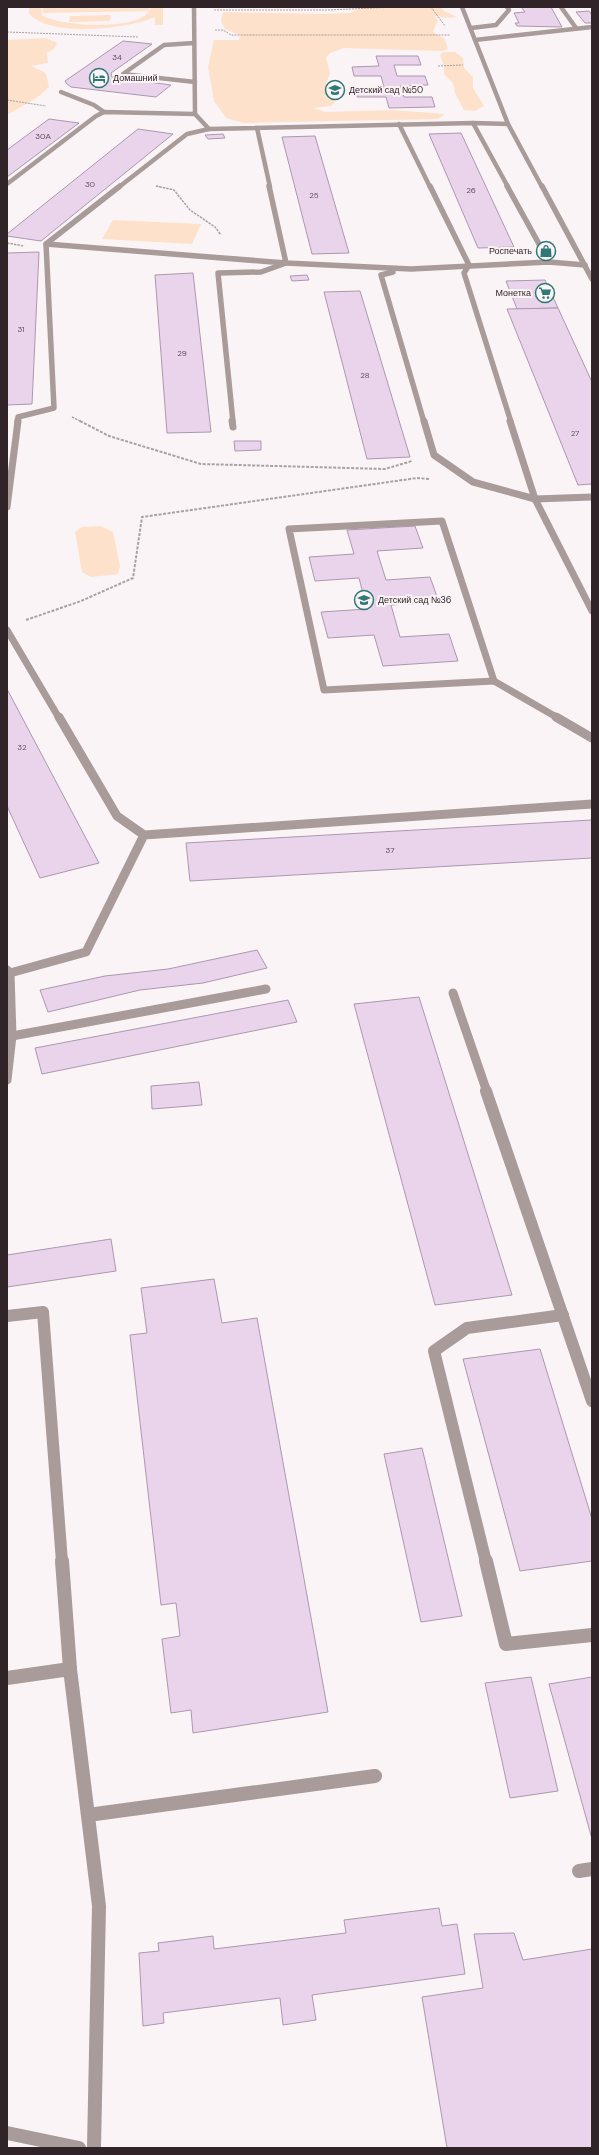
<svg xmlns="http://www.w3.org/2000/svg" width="599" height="2155" viewBox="0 0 599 2155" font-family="'DM Sans',sans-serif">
<rect width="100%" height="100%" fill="#fbf4f6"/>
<!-- green -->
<g fill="#fee1ca">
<path d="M 29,7 L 41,7 L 42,15 C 59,27 146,32 151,7 L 163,7 L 163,25 L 155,25 L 155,17 C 130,29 46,38 29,13 Z"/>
<path d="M 43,7 L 149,7 L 149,11 L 43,13 Z"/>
<path d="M 364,7 L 445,7 L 442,8 L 444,11 L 457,17 L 451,18 L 434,16 L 438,20 L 433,32 L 445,39 L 448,49 L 443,51 L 344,48 L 330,53 L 326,58 L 330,73 L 326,84 L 334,94 L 335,102 L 331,106 L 314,108 L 325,112 L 393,110 L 445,114 L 438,119 L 243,123 L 226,118 L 214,101 L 208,67 L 214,40 L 239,40 L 240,35 L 225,29 L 221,21 L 223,12 L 324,14 L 349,13 Z"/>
<path d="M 111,15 L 110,21 L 69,22 L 70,16 Z"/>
<path d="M 46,38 L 57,43 L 54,49 L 47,53 L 48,63 L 31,66 L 46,73 L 49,87 L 38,97 L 7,115 L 7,40 Z"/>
<path d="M 443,52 L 455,52 L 463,58 L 464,68 L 473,77 L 473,88 L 484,106 L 475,111 L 464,110 L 455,93 L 453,83 L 444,74 L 444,66 L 440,55 Z"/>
<path d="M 113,220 L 201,224 L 192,244 L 102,239 Z"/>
<path d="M 101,526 L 113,532 L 120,566 L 118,574 L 91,577 L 82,572 L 75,532 L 82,527 Z"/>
</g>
<!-- building -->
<g fill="#e9d4ec" stroke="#ab98ae">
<path d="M 521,7 L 551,7 L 562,27 L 517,26 L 515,23 L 519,23 L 514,13 L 525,12 Z"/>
<path d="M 589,11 L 592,15 L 592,23 L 585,23 L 576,12 Z"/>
<path d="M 123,41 L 152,44 L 111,73 L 112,77 L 171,85 L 156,97 L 71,87 L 67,84 L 65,81 Z"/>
<path d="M 376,56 L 418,56 L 421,65 L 394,65 L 397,76 L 425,76 L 428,85 L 400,86 L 404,97 L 432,97 L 435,107 L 389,108 L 386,97 L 357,97 L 355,87 L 384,87 L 381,76 L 354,76 L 352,67 L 379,66 Z"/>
<path d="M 49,119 L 79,123 L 7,177 L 7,150 Z"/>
<path d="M 138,129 L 173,134 L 41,241 L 7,236 L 7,234 Z"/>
<path d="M 461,133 L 514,247 L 478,248 L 429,134 Z"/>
<path d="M 223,134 L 225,138 L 208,139 L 205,135 Z"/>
<path d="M 315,136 L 349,253 L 312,254 L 282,137 Z"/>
<path d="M 538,249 L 552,249 L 555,253 L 540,254 Z"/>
<path d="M 39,252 L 32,404 L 7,405 L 7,253 Z"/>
<path d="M 193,273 L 211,432 L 167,433 L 155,275 Z"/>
<path d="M 307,275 L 309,280 L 292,281 L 290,276 Z"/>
<path d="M 545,280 L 558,308 L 517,309 L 506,281 Z"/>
<path d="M 360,291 L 410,457 L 367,459 L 324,292 Z"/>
<path d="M 558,308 L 592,382 L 592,484 L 578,485 L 507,309 Z"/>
<path d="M 234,441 L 261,441 L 261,450 L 235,451 Z"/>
<path d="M 415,526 L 423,548 L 377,551 L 386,580 L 430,577 L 439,602 L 391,605 L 400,637 L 449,634 L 458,661 L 383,666 L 374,635 L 328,638 L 321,612 L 367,609 L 359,578 L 315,581 L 309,557 L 354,554 L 347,530 Z"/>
<path d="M 7,689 L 99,863 L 40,878 L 7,806 Z"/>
<path d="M 592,820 L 592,858 L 190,881 L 186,843 Z"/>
<path d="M 257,950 L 267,968 L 203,983 L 140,990 L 48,1012 L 40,990 L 105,976 L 168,969 Z"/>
<path d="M 419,997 L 512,1295 L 435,1305 L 354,1004 Z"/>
<path d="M 288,1000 L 297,1022 L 42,1074 L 35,1048 Z"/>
<path d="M 199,1082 L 202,1105 L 152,1109 L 151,1086 Z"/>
<path d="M 111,1239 L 116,1271 L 7,1287 L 7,1255 Z"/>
<path d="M 214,1279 L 222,1323 L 257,1318 L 328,1712 L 193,1733 L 191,1710 L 171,1713 L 162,1639 L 180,1636 L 176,1603 L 161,1605 L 130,1335 L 147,1333 L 141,1288 Z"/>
<path d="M 540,1349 L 592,1519 L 592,1561 L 520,1571 L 463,1359 Z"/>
<path d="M 422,1448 L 462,1616 L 421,1622 L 384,1454 Z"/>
<path d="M 531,1677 L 558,1791 L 510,1798 L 485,1683 Z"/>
<path d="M 592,1677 L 592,1839 L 549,1684 Z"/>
<path d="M 439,1908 L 442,1926 L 457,1924 L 465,1974 L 312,1995 L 316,2020 L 283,2025 L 280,1998 L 163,2013 L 164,2023 L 143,2026 L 139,1953 L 159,1951 L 158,1943 L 213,1936 L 214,1949 L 346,1933 L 344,1920 Z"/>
<path d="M 514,1933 L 523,1960 L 592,1949 L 592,2148 L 447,2148 L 422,1997 L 483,1988 L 474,1934 Z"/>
</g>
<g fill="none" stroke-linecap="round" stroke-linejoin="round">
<!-- path-far2 -->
<g stroke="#a9a0a3" stroke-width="1" stroke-dasharray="2 1" stroke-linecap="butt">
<path d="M 431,7 L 445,26"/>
<path d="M 214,10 L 327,10 L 397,7"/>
<path d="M 215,30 L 223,30 L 231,35 L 450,35"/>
<path d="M 7,32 L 138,37"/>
<path d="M 438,66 L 463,65"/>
<path d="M 7,100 L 46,106"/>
<path d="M 156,186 L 160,187"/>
</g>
<!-- path-far1 -->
<g stroke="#a9a0a3" stroke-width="1.5" stroke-dasharray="2.5 1" stroke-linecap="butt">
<path d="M 156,186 L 174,190 L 190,210 L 215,227 L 221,235"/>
<path d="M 7,243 L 24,246"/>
<path d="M 72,417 L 82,422"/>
</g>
<!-- path -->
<g stroke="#a9a0a3" stroke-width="2" stroke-dasharray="3 1.5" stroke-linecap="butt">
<path d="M 80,421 L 109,436 L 201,464 L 385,469 L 412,461"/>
<path d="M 26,620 L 81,601 L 133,578 L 142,517 L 417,478 L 429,479"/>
</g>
<!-- service-far5 -->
<g stroke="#a99b99" stroke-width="4.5">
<path d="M 194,7 L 195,114"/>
<path d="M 561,7 L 576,28"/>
<path d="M 471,28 L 496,25 L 509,10 L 507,7"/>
<path d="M 475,40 L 592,27"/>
<path d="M 194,43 L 164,45 L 123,74 L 195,82"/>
<path d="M 61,92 L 94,105 L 104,112"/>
<path d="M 473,123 L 508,187"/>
<path d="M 399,124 L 430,187"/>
<path d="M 257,128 L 270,187"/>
<path d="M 7,184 L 96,116 L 104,112 L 195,114 L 209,129 L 473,123 L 508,124"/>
<path d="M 119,187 L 187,134 L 209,129"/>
</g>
<!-- service-far4 -->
<g stroke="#a99b99" stroke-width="5.5">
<path d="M 430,186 L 469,265 L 464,273 L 511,422"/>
<path d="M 507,186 L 549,262"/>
<path d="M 46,244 L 286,263 L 411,269 L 549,262 L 585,265"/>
<path d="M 393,272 L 381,275 L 424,422"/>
<path d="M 17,422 L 18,417 L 54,408 L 46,244 L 120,186"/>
<path d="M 233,422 L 218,273 L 261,272 L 286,263 L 269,186"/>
</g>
<!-- service-far3 -->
<g stroke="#a99b99" stroke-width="7">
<path d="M 232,421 L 233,427"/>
<path d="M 424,421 L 434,455 L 473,482 L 535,499 L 592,497"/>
<path d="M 510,421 L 535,499 L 592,611"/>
<path d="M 7,507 L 18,421"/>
<path d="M 442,521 L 494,681 L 324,690 L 289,529 Z"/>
<path d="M 7,630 L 59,718"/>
<path d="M 494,681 L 558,718"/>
</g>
<!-- service-far2 -->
<g stroke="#a99b99" stroke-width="9">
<path d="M 59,717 L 117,816 L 144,835"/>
<path d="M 556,717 L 592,738"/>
<path d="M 7,970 L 10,973 L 12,1036 L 7,1080"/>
<path d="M 10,973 L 86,952 L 144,835 L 592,804"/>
<path d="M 453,993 L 487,1092"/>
<path d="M 12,1036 L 266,989"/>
</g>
<!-- service-far1 -->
<g stroke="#a99b99" stroke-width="12">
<path d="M 486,1091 L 592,1401"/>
<path d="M 7,1316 L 43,1312 L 62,1562"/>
<path d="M 486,1562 L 434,1351 L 467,1328 L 563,1315"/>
</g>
<!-- service -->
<g stroke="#a99b99" stroke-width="14">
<path d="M 62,1561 L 70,1669"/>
<path d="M 486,1561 L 506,1644 L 592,1635"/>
<path d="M 7,1678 L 70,1669 L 99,1906 L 94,2148"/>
<path d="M 88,1815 L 375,1776"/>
<path d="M 579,1871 L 592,1869"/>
<path d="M 7,2133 L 79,2148"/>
</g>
<!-- minor-far1 -->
<path stroke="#a99b99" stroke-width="4.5" d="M 462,7 L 508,124 L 542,187"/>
<!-- minor -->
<path stroke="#a99b99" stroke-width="5.5" d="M 542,186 L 592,279"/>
</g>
<!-- icons -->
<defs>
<symbol id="hotel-ring" viewBox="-11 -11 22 22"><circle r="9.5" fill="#fbf4f6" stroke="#2f7875" stroke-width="1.5"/><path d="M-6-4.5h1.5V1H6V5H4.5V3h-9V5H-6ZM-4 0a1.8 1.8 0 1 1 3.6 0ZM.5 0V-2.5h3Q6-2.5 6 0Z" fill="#2f7875"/></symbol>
<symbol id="school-ring" viewBox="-11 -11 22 22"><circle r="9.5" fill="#fbf4f6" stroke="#2f7875" stroke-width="1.5"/><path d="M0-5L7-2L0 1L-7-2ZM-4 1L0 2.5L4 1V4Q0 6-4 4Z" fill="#2f7875"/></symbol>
<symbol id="shop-ring" viewBox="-11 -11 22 22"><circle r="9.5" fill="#fbf4f6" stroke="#2f7875" stroke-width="1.5"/><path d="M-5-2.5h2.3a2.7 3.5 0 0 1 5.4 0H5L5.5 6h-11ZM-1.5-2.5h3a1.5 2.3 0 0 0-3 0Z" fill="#2f7875"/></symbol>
<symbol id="supermarket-ring" viewBox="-11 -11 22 22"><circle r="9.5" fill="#fbf4f6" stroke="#2f7875" stroke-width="1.5"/><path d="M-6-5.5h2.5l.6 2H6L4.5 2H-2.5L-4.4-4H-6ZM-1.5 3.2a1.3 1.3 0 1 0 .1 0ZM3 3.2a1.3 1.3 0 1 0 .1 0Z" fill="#2f7875"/></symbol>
</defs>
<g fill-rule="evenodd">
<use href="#hotel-ring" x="88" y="67" width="22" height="22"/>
<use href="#school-ring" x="324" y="79" width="22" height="22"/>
<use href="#shop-ring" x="535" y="240" width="22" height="22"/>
<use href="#supermarket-ring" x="534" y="282" width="22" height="22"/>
<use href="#school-ring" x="353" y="589" width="22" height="22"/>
</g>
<g text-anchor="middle" stroke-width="4" stroke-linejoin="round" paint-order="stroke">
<!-- number labels -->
<g font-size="8" fill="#5e5059">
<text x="117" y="60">34</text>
<text x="43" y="139">30А</text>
<text x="90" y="187">30</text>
<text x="471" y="193">26</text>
<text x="314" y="198">25</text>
<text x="21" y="332">31</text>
<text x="182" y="356">29</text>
<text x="365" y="378">28</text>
<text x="575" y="436">27</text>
<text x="22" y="750">32</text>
<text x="390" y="853">37</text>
</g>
<!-- far-poi labels -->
<g font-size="9" fill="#302428" stroke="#fbf4f6" text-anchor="start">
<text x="113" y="81">Домашний</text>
<text x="349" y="93">Детский сад №50</text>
<text x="532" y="254" text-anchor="end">Роспечать</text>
<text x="531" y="296" text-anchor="end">Монетка</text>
<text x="378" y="603">Детский сад №36</text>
</g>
</g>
<!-- border -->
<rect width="599" height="2155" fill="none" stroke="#302428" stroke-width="16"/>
</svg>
